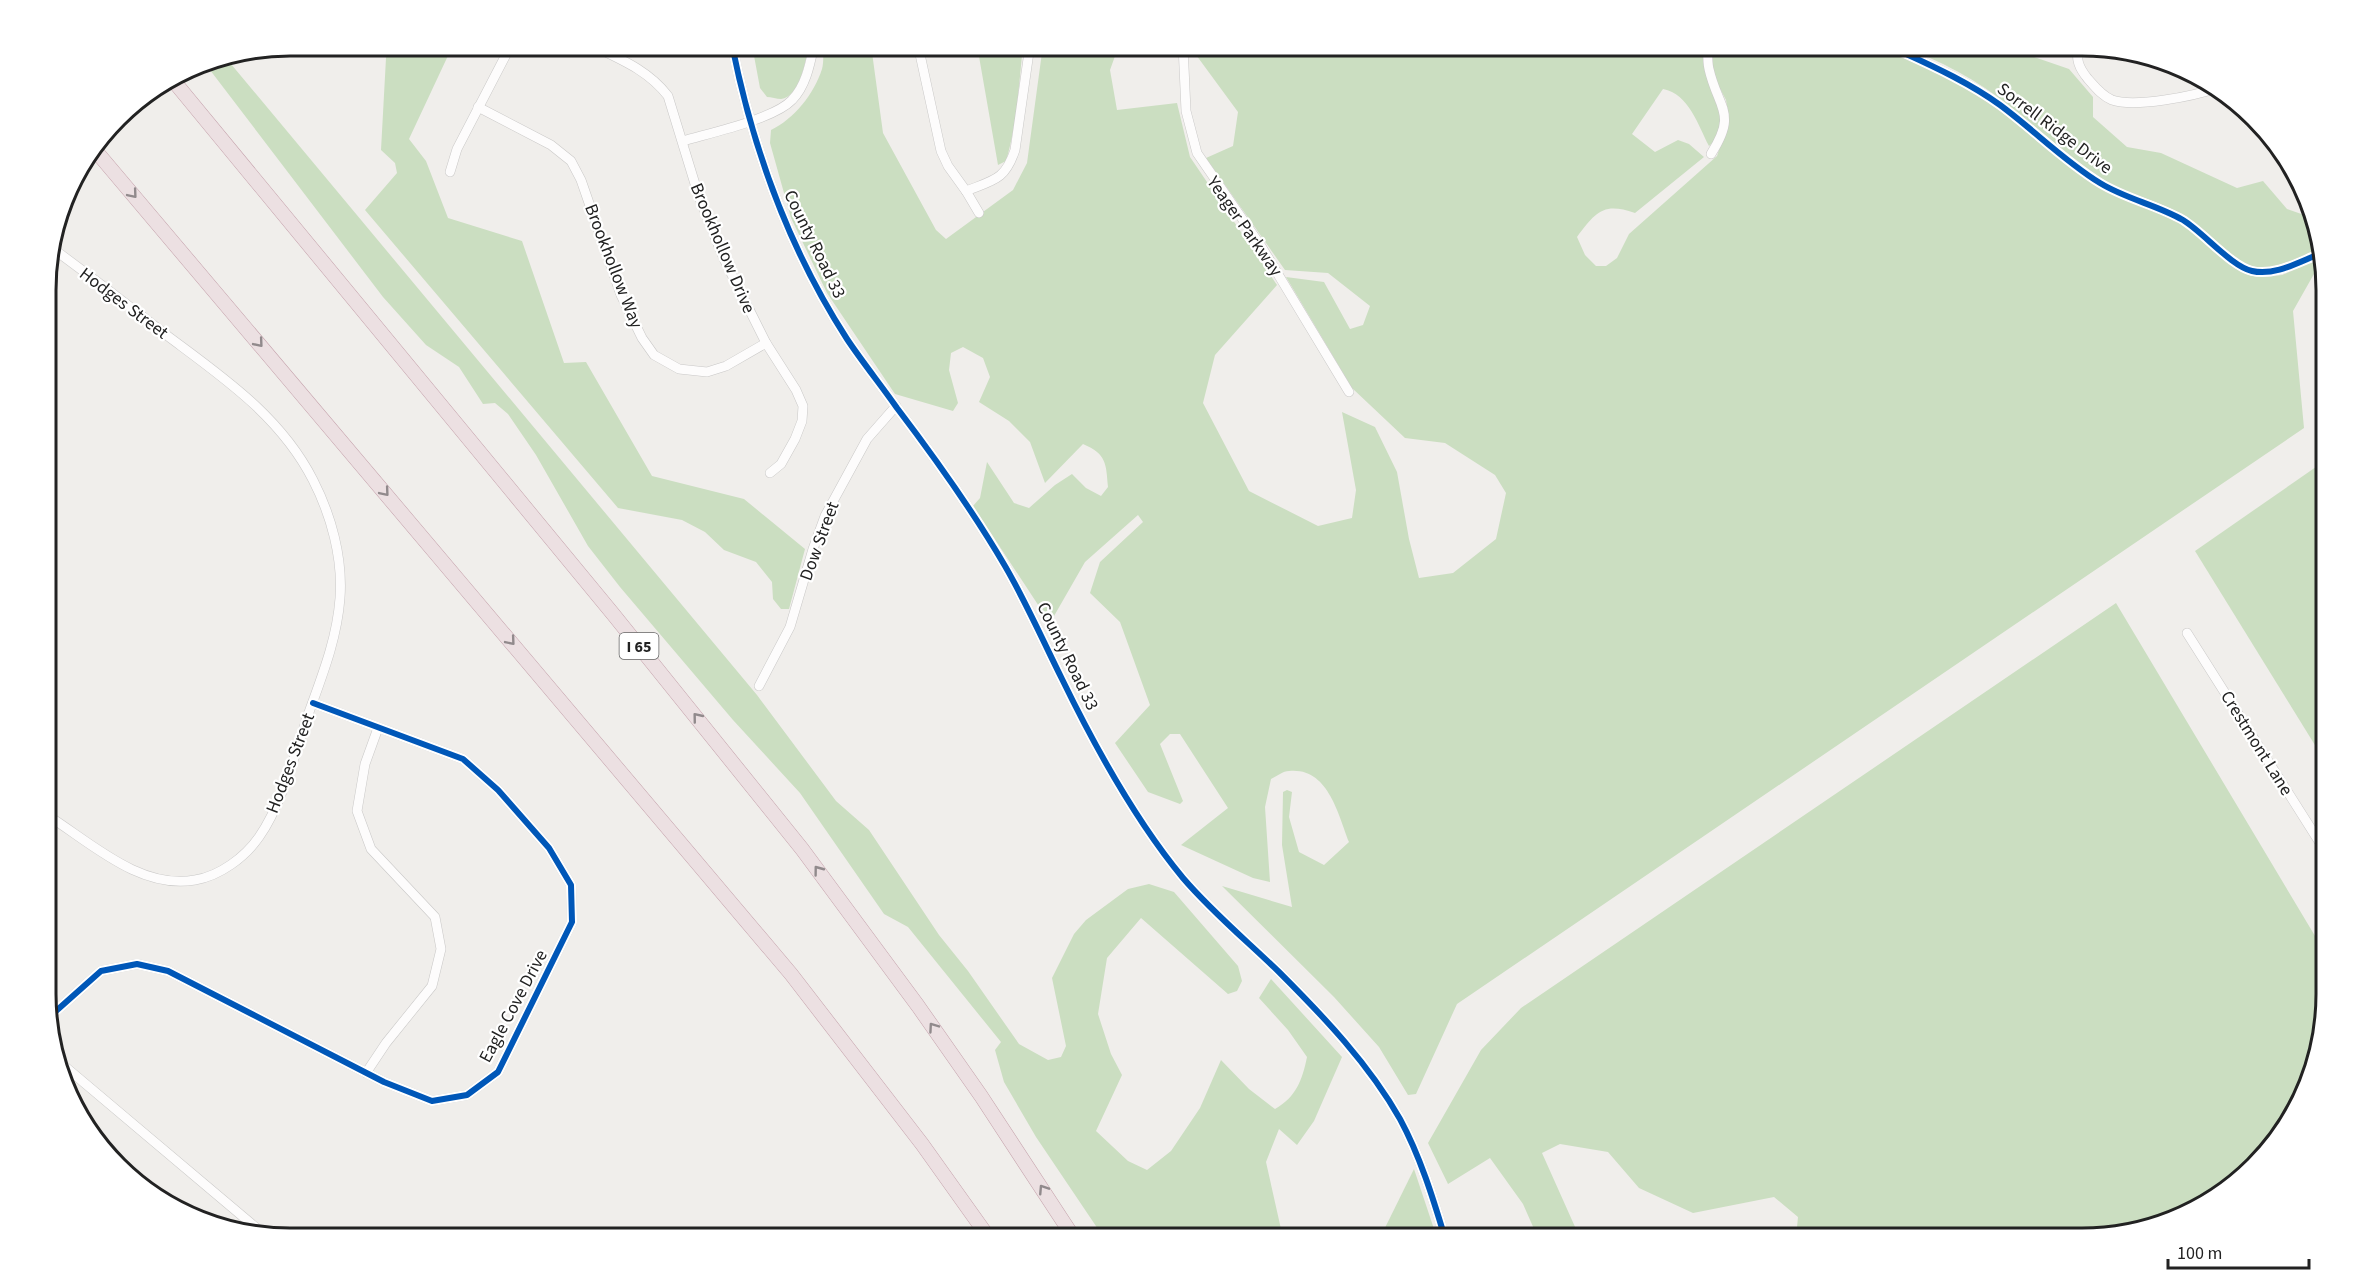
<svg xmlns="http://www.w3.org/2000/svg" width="2372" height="1283" viewBox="0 0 2372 1283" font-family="'Source Sans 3',sans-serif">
<rect width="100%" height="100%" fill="#f0eeeb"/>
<!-- forest -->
<g fill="#cbdec1">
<path d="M 384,45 L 453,45 L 409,139 L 426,161 L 448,218 L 522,241 L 564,363 L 586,362 L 652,476 L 744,499 L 805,549 L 789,609 L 781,609 L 773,599 L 772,582 L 756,562 L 724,550 L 705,532 L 682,520 L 618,508 L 365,210 L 397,173 L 395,163 L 381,150 L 386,58 Z"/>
<path d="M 752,45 L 809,45 C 806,59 800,97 781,99 C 777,99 771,97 767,97 L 760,88 Z"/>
<path d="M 823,45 L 871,45 L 883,133 L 936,230 L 946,239 L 1013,190 L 1027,163 L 1043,45 L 1119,45 L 1110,70 L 1117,110 L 1177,103 L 1190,157 L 1277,285 L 1215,355 L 1203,403 L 1249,491 L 1318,526 L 1352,518 L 1356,490 L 1342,412 L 1375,427 L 1397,472 L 1409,539 L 1419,578 L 1453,573 L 1496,539 L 1506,493 L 1495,475 L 1445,443 L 1405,438 L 1352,388 L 1286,277 L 1324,282 L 1350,329 L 1363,325 L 1370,306 L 1328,273 L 1285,270 L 1206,158 L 1233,146 L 1238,112 L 1191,48 L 1191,45 L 1705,45 C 1704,56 1703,67 1707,78 C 1715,100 1733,126 1709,146 C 1698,125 1689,94 1663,89 L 1632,134 L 1655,152 L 1678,140 L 1689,144 L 1704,157 L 1635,213 C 1603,202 1596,212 1577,237 L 1585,255 L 1596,266 L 1606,266 L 1617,258 L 1629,234 L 1717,156 L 1729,119 L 1726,100 L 1714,77 L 1711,64 L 1712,45 L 1809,45 L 1890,53 L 1908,58 L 1965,86 L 1996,106 L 2080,174 L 2185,225 L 2229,264 L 2249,275 L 2263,277 L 2282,275 L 2323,258 L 2293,311 L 2304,428 L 1457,1004 L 1416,1094 L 1408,1095 L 1379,1047 L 1334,997 L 1222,886 L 1292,907 L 1282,845 L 1283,792 L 1287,790 L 1292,792 L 1289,817 L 1299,852 L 1324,865 L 1349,842 C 1338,814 1328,767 1289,771 C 1283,771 1277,776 1271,779 L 1265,807 L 1270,882 L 1253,878 L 1181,845 L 1228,808 L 1180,734 L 1170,734 L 1160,744 L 1183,801 L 1180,804 L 1148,792 L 1115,743 L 1150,705 L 1120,622 L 1090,593 L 1100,562 L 1143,522 L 1138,515 L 1085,562 L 1050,623 L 973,506 L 980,498 L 987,462 L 1014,503 L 1029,508 L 1055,485 L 1072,474 L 1086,488 L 1101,496 L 1108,487 C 1106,464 1107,454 1083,444 L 1045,483 L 1030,442 L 1009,421 L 979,402 L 990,377 L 983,358 L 963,347 L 951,353 L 949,370 L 958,403 L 953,411 L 895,394 L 827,293 L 791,218 L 770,143 L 771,130 C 794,119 814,94 822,69 C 824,62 823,52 823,45 Z"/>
<path d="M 977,45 L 1023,45 C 1019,84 1017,124 1006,161 L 998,165 Z"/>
<path d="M 1894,45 L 2019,45 L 2020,52 L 2069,69 L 2093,97 L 2093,117 L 2127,147 L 2161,153 L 2237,188 L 2263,181 L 2287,209 L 2310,217 L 2319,243 C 2318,245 2317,248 2315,251 C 2306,261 2264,273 2251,268 C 2227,259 2211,234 2190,221 C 2156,200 2116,192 2084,168 C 2055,148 2031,122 2003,101 C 1972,77 1932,56 1894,45 Z"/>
<path d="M 226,58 L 757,695 L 836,801 L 869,830 L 939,935 L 968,971 L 1019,1044 L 1048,1060 L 1061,1057 L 1066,1046 L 1052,978 L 1074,934 L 1086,920 L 1128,889 L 1149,884 L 1174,892 L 1238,966 L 1242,981 L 1237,991 L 1228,994 L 1141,918 L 1107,958 L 1098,1014 L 1111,1054 L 1122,1075 L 1096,1131 L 1128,1161 L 1147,1170 L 1171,1151 L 1200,1108 L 1221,1060 L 1249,1089 L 1275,1109 C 1296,1097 1302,1081 1307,1057 L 1288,1030 L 1259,998 L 1271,979 L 1342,1057 L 1314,1121 L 1297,1145 L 1279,1129 L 1266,1162 L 1283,1238 L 1104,1238 L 1036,1137 L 1004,1082 L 995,1050 L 1001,1042 L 908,927 L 884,914 L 800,793 L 733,720 L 620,587 L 588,546 L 536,455 L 508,414 L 495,403 L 483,404 L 459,367 L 426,345 L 383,297 L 210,70 L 210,61 Z"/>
<path d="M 2326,460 L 2326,763 L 2195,551 Z"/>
<path d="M 2116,603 L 2327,956 L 2327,993 L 2302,1102 L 2266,1155 L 2218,1197 L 2160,1225 L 2098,1237 L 1796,1238 L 1798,1217 L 1774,1197 L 1693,1213 L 1639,1188 L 1608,1152 L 1560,1144 L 1542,1153 L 1580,1238 L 1538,1238 L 1523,1204 L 1490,1158 L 1448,1184 L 1428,1143 L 1481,1050 L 1521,1008 Z"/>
<path d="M 1414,1169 L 1437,1238 L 1380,1238 Z"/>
</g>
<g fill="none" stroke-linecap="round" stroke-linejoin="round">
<defs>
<g id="minor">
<path d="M 591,45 C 620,59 648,70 668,96 L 699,197 L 724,259 L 766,343 L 796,390 L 803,406 L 802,421 L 795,439 L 781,464 L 770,473"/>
<path d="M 732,45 C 753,150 789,249 847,339 C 863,363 881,385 897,408 C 935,458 973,511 1005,566 C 1026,602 1043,641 1062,679 C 1095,747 1135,820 1183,878 C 1212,912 1247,941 1279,972 C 1323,1016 1369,1064 1400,1119 C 1420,1156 1433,1198 1445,1238"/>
<path d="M 918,45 L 941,151 L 948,166 L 966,191 C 994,180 1005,180 1015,150 L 1030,45"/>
<path d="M 1183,45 L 1186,111 L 1197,153 L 1261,246 L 1349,392"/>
<path d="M 1708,45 C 1708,53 1707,61 1709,69 C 1718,109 1738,112 1711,154"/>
<path d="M 1860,45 L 1892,49 L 1904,53 C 1937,68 1971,84 2000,105 C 2034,130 2064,161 2100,183 C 2126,199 2157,205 2183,220 C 2204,233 2231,266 2252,271 C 2274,276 2297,263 2317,255 L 2322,251"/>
<path d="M 2079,45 C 2075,59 2079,68 2088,79 C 2095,87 2102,96 2112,100 C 2135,108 2194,96 2217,88"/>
<path d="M 478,107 L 551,145 L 571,161 L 581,180 L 621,295 L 642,338 L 654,355 L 679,369 L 707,372 L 726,366 L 766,343"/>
<path d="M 683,141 C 710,133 774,119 792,100 C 806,86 810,64 814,45"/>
<path d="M 450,172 L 457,149 L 511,45"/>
<path d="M 966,191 L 979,213"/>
<path d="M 2187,633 L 2327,854"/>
<path d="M 759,686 L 790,627 L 813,549 L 825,516 L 867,439 L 896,406"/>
<path d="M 47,815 C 90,842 140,890 195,880 C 220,876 245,857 259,837 C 282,804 295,754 308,715 C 322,676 337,639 340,598 C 343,558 331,515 313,480 C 281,417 224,378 169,337 C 130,307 92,277 52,248"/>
<path d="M 47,1019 L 101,971 L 137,964 L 168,971 L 384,1082 L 432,1101 L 467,1095 L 498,1072 L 572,922 L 571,885 L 549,848 L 498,790 L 463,759 L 313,703"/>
<path d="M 56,1059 L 260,1231"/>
<path d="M 366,1073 L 386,1043 L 432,986 L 441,949 L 435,917 L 371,849 L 357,811 L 365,764 L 378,728"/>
</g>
<g id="highway">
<path d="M 172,79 L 613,614 L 802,849 L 918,1006 L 981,1096 L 1074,1238"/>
<path d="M 95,150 L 791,974 L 922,1144 L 989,1238"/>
</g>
</defs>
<!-- minor casing -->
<use href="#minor" stroke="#c9c8c7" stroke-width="10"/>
<!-- highway casing -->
<use href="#highway" stroke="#c5a2ac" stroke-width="15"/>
<!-- minor -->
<use href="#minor" stroke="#fdfcfc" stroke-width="9"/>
<!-- highway -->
<use href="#highway" stroke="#ece0e2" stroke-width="14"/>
<defs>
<g id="cycleway">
<path d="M 732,45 C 753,150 789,249 847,339 C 863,363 881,385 897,408 C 935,458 973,511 1005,566 C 1026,602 1043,641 1062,679 C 1095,747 1135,820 1183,878 C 1212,912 1247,941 1279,972 C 1323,1016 1369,1064 1400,1119 C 1420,1156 1433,1198 1445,1238"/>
<path d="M 1860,45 L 1892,49 L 1904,53 C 1937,68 1971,84 2000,105 C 2034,130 2064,161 2100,183 C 2126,199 2157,205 2183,220 C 2204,233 2231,266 2252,271 C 2274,276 2297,263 2317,255 L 2322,251"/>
<path d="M 47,1019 L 101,971 L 137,964 L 168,971 L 384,1082 L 432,1101 L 467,1095 L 498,1072 L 572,922 L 571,885 L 549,848 L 498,790 L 463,759 L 313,703"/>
</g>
</defs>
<!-- cycleway casing -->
<use href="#cycleway" stroke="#fff" stroke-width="10"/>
<!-- cycleway -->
<use href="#cycleway" stroke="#0057b8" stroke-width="6"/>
</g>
<!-- one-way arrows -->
<defs><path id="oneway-chevron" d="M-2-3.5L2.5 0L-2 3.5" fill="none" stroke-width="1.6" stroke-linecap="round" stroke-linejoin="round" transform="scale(1.5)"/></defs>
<g stroke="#918a8c">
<use href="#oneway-chevron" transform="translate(133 194) rotate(50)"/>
<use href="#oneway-chevron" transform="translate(259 343) rotate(50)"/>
<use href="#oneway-chevron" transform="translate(385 492) rotate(50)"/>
<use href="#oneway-chevron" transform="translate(511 641) rotate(50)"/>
<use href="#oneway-chevron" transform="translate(697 717) rotate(-129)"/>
<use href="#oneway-chevron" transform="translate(818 870) rotate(-127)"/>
<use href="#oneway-chevron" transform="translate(933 1027) rotate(-125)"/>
<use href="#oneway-chevron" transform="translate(1043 1189) rotate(-123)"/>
</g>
<g text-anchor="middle" stroke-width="4.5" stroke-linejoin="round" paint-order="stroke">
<!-- shield labels -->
<rect fill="#fff" stroke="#646464" stroke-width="1.5" x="619.5" y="633" width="39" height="26" rx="4.5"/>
<g font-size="16" font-weight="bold" fill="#222">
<text x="639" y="652">I 65</text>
</g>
<!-- street labels -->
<g font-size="18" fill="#222" stroke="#fff">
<text transform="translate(2055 128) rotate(37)" y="6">Sorrell Ridge Drive</text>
<text transform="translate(1245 226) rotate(55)" y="6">Yeager Parkway</text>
<text transform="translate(815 244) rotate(64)" y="6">County Road 33</text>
<text transform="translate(723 248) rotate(67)" y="6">Brookhollow Drive</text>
<text transform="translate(614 266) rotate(69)" y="6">Brookhollow Way</text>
<text transform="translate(124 303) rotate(37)" y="6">Hodges Street</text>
<text transform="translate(819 541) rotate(-70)" y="6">Dow Street</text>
<text transform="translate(1068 656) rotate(64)" y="6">County Road 33</text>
<text transform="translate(2257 743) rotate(58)" y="6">Crestmont Lane</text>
<text transform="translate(290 763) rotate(-69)" y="6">Hodges Street</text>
<text transform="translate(513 1006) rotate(-62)" y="6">Eagle Cove Drive</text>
</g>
</g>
<!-- crop -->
<path d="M0 0H2372V1283H0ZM290 56H2082A234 234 0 0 1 2316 290V994A234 234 0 0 1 2082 1228H290A234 234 0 0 1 56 994V290A234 234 0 0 1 290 56Z" fill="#fff" fill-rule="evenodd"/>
<path fill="none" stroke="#222" stroke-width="3" d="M290 56H2082A234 234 0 0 1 2316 290V994A234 234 0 0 1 2082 1228H290A234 234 0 0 1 56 994V290A234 234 0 0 1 290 56Z"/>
<!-- scale -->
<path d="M2168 1259v9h141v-9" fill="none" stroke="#222222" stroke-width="3"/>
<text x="2177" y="1259" font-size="18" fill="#222222" stroke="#ffffff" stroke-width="4.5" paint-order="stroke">100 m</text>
</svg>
